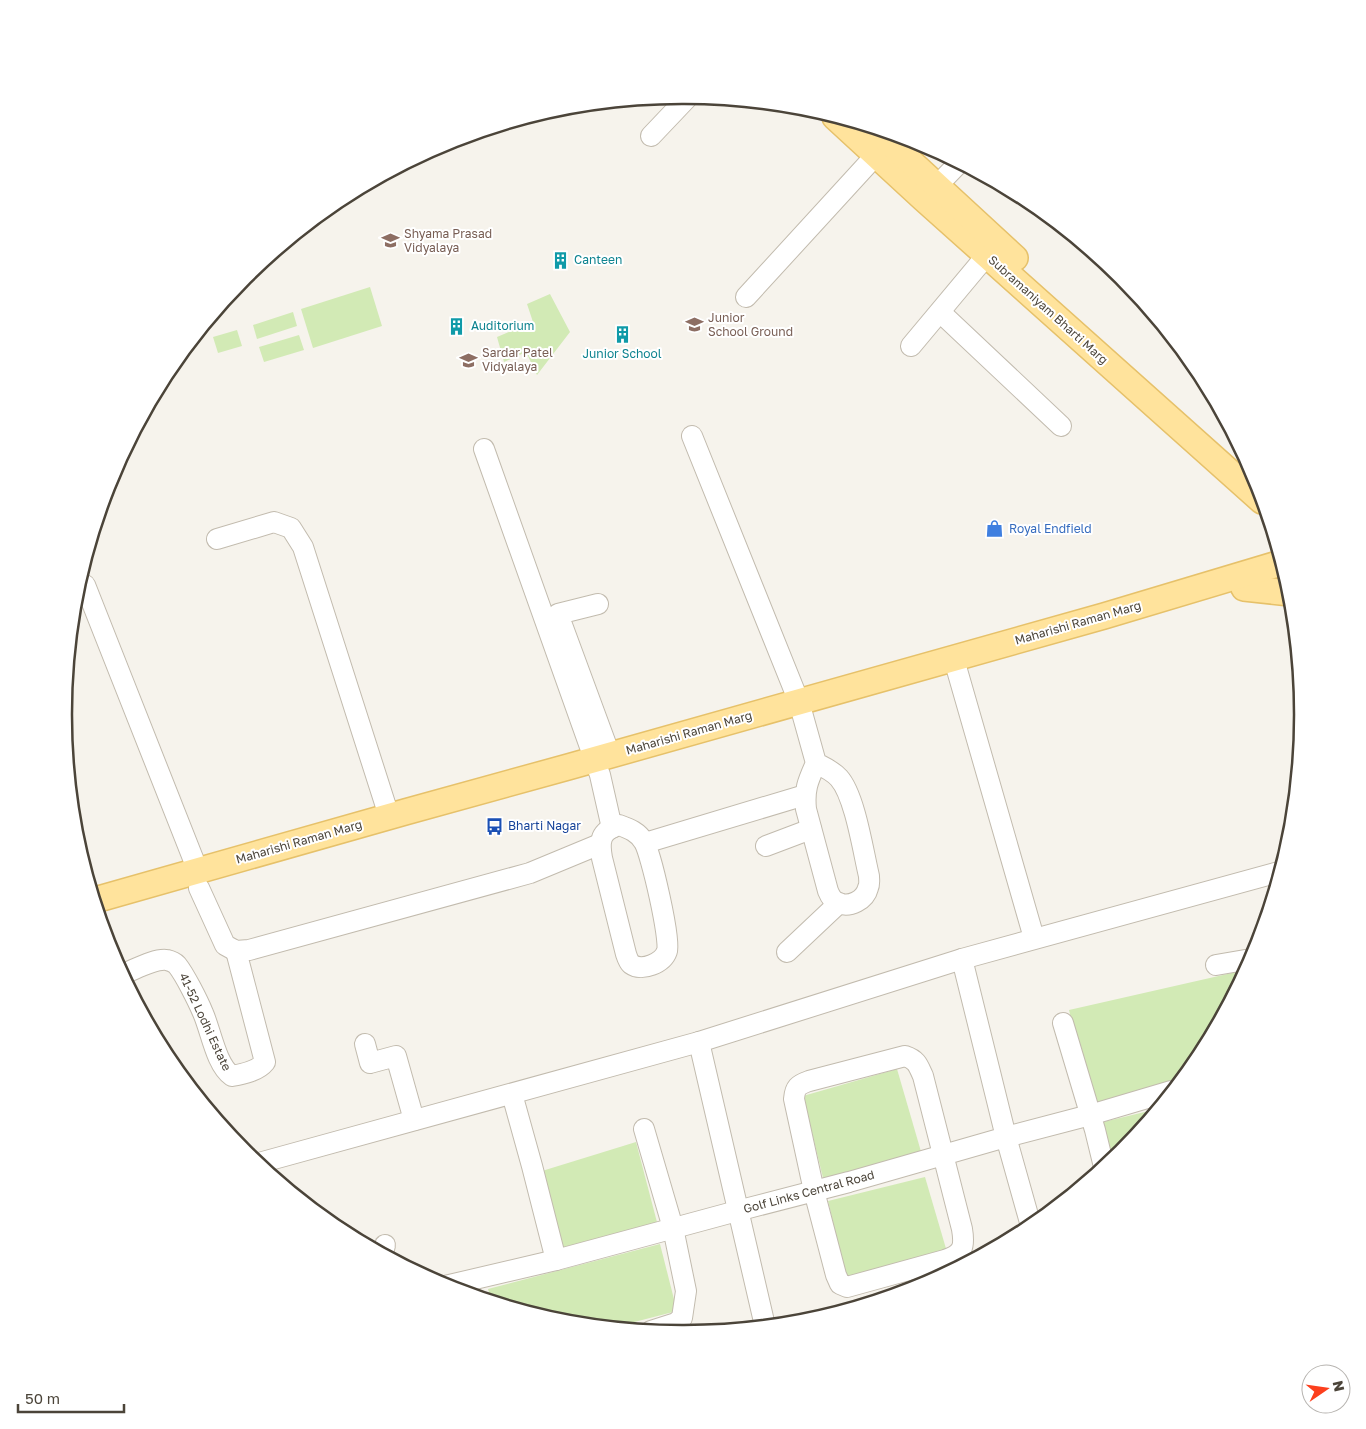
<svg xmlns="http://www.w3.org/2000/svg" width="1366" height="1429" viewBox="0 0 1366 1429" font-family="'Golos Text',sans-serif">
<rect width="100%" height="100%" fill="#f6f3ec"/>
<!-- green -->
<g fill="#d2eab5">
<path d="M 370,287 L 382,326 L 313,348 L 301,309 Z"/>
<path d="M 550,294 L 570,332 L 537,375 L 526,352 L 504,362 L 497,337 L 533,322 L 527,304 Z"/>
<path d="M 293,312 L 297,326 L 257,339 L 253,325 Z"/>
<path d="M 237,330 L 242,346 L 218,353 L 213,337 Z"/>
<path d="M 299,335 L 304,350 L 264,362 L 259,347 Z"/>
<path d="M 1245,970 L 1198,1059 L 1182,1077 L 1090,1105 L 1069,1010 Z"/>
<path d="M 897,1069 L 922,1155 L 824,1182 L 803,1096 Z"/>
<path d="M 1157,1109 L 1121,1153 L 1105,1165 L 1095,1124 Z"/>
<path d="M 636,1142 L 658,1226 L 560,1249 L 542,1171 Z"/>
<path d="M 925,1177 L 947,1252 L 847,1282 L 828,1201 Z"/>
<path d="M 660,1244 L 677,1311 L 615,1327 L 562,1322 L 491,1300 L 488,1289 Z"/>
</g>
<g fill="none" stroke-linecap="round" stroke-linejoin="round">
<defs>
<g id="minor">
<path d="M 651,136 L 689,96"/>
<path d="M 927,196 L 959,163"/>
<path d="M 746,297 L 876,155"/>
<path d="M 940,312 L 1061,426"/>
<path d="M 911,346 L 987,255"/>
<path d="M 692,436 L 799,702 L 816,763 C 808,781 804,789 806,809 L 828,891 C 830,896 833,901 838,903 C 850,908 865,900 868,888 C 870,884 869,880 869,876 C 863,851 855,796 839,778 C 833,771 824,767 816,763"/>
<path d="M 484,449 L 600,775 L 612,828"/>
<path d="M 217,539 L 274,522 L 291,528 L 303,547 L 389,816"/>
<path d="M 85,585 L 198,871"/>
<path d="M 598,604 L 558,614 L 610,755"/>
<path d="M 957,670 L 1034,938"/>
<path d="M 619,825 C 630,829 638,832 644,842 C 651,853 671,941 667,951 C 663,963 642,972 631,964 C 629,962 627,957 626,954 L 602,858 C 599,841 600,831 619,825 Z"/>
<path d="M 645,843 L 805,795"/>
<path d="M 766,846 L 811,829"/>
<path d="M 199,888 L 225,945 L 236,951 L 249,950 L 530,873 L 600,844"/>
<path d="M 787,952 L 839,903"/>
<path d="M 962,959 L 1006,1137 L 1031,1226"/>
<path d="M 1216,965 L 1251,959"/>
<path d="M 123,974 C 134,970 155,958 167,960 C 171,961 174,962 177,965 C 185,975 198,1001 203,1013 C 211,1031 216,1065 232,1076 C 243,1074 258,1071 265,1062 L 236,951"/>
<path d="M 1063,1023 L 1095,1130 L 1104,1167"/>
<path d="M 699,1042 L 765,1326"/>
<path d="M 365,1044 L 370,1063 L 396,1056 L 414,1120"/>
<path d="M 905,1056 C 917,1060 918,1065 923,1076 L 962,1229 C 965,1247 963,1254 945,1260 L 847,1287 L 840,1284 L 836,1275 L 814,1191 L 794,1099 C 795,1087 798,1085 809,1081 Z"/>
<path d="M 512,1094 L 532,1166 L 556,1260"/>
<path d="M 644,1129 L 673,1228 L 686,1291 L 682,1318 L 676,1323 L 651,1331"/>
<path d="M 259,1163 L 699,1042 L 962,959 L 1279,872"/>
<path d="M 383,1253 L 385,1245"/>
<path d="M 445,1286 L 556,1260 L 737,1211 L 849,1182 L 1006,1137 L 1090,1115 L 1171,1091"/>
</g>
<g id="major">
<path d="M 835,117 L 924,199 L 1262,501"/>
<path d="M 875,129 L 1015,258"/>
<path d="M 1244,588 L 1290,593"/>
<path d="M 95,900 L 405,812 L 568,767 L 1104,616 L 1281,563"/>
</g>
</defs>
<!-- minor casing -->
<use href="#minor" stroke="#c2bbae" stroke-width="22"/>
<!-- major casing -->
<use href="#major" stroke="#e6c16a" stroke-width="28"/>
<!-- minor -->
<use href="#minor" stroke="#fff" stroke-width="20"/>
<!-- major -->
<use href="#major" stroke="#ffe39c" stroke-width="25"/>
</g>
<!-- icons -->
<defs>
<symbol id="school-bare" viewBox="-9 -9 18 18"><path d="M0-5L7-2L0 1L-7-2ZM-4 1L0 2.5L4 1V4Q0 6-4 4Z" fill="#8d6e63" stroke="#fff" stroke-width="2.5" paint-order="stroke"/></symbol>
<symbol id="building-bare" viewBox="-9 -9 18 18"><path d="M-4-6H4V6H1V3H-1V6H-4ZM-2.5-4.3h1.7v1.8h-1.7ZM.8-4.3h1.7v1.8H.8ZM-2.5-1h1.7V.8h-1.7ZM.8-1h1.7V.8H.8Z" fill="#0f9aa8" stroke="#fff" stroke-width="2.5" paint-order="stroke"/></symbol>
<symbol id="shop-bare" viewBox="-9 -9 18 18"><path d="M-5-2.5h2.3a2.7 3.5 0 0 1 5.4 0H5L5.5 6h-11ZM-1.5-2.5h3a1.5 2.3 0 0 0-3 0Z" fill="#3f7fe0" stroke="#fff" stroke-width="2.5" paint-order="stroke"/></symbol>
<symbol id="bus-bare" viewBox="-9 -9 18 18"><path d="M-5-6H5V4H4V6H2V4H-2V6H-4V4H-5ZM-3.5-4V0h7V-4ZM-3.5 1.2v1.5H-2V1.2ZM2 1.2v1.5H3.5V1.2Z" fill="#1a4fb4" stroke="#fff" stroke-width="2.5" paint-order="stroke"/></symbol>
</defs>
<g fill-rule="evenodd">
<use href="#school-bare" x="378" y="228" width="25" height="25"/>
<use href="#building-bare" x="548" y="248" width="25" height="25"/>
<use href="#school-bare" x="682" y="312" width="25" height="25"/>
<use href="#building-bare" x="444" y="314" width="25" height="25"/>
<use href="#building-bare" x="610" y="322" width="25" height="25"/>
<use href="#school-bare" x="456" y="348" width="25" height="25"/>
<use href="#shop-bare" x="982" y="516" width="25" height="25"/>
<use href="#bus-bare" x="482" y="814" width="25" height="25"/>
</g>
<g text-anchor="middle" stroke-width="4" stroke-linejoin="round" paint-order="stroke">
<!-- education labels -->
<g font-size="12" fill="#785e54" stroke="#fff" text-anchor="start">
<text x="404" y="238">Shyama Prasad<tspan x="404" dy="14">Vidyalaya</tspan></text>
<text x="708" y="322">Junior<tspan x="708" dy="14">School Ground</tspan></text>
<text x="482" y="357">Sardar Patel<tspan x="482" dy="14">Vidyalaya</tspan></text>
</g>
<!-- culture labels -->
<g font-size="12" fill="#0d838f" stroke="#fff" text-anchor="start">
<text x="574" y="264">Canteen</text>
<text x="471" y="330">Auditorium</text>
<text x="622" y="358" text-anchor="middle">Junior School</text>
</g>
<!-- street labels -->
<g font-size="12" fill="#4b4439" stroke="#fff">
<text transform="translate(1048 310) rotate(42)" y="4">Subramaniyam Bharti Marg</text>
<text transform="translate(1078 623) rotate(-16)" y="4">Maharishi Raman Marg</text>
<text transform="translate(689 733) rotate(-16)" y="4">Maharishi Raman Marg</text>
<text transform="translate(299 842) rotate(-16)" y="4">Maharishi Raman Marg</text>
<text transform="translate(205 1022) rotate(65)" y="4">41-52 Lodhi Estate</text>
<text transform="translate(809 1192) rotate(-15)" y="4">Golf Links Central Road</text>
</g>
<!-- shop labels -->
<g font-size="12" fill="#366cbe" stroke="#fff" text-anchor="start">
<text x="1009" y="533">Royal Endfield</text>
</g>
<!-- transit labels -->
<g font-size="12" fill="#164399" stroke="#fff" text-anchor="start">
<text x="508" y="830">Bharti Nagar</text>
</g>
</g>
<!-- crop -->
<path d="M0 0H1366V1429H0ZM682 104H684A610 610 0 0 1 1294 714V715A610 610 0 0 1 684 1325H682A610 610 0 0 1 72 715V714A610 610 0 0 1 682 104Z" fill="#fff" fill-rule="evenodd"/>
<path fill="none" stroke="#4b4439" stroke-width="2.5" d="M682 104H684A610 610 0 0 1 1294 714V715A610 610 0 0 1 684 1325H682A610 610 0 0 1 72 715V714A610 610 0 0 1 682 104Z"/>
<!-- north arrow -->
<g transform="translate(1326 1389) rotate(77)"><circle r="24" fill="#ffffff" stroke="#b7b4b0"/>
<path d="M0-4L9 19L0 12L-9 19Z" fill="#fc3f1d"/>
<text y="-8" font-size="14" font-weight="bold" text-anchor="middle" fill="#4b4439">N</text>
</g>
<!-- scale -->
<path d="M18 1404v8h106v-8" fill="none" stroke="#4b4439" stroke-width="2.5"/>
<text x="25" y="1404" font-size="15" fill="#4b4439" stroke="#ffffff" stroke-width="4" paint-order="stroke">50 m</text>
</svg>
